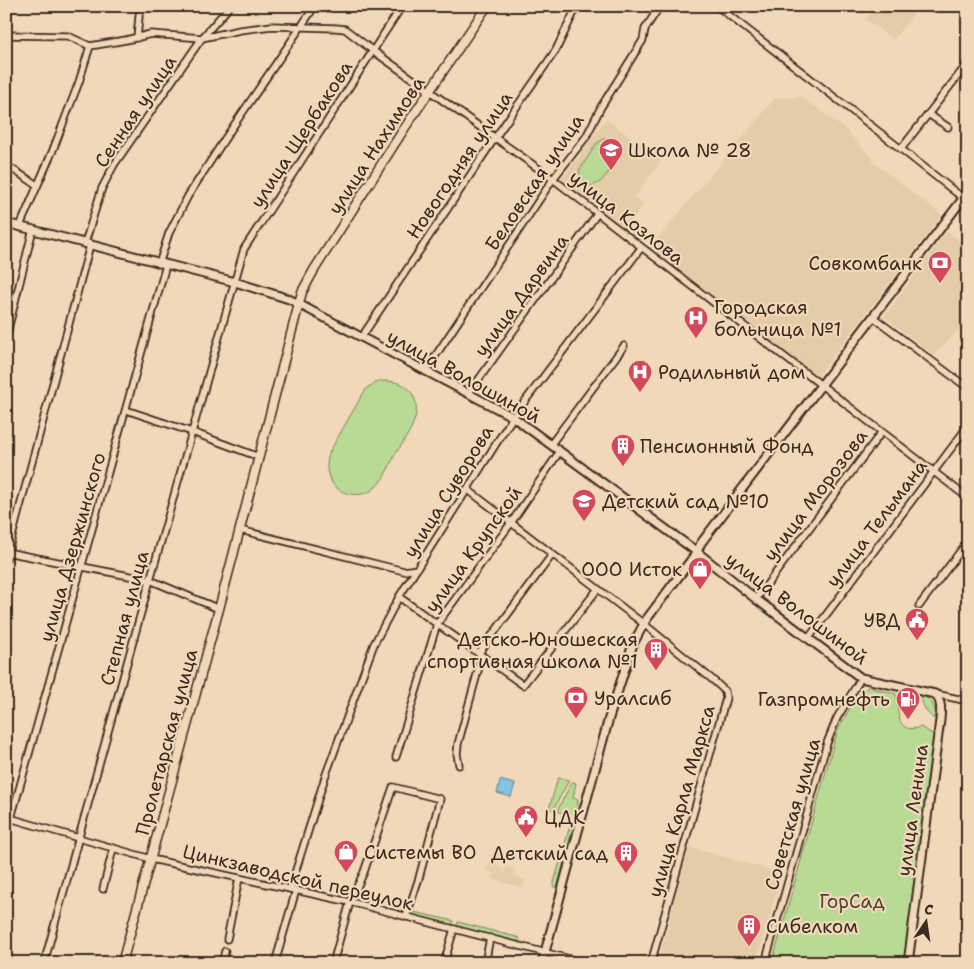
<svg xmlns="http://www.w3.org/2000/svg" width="974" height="969" viewBox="0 0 974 969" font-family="'Shantell Sans',sans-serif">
<rect width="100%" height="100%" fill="#f1d8b9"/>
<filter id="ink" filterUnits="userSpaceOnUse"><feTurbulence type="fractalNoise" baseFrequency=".02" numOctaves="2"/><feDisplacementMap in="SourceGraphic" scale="10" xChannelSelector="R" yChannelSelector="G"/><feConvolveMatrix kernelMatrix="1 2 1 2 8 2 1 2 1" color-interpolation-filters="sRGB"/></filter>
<g filter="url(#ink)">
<!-- built -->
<g fill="#e4cca8">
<path d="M 877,6 L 920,6 L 893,40 L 866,19 Z"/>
<path d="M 802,97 L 846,130 L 872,158 L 874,163 L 942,215 L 816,378 L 649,249 L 775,98 Z"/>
<path d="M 606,119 L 662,160 L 635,197 L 644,204 L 625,230 L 560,182 Z"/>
<path d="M 947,231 L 968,247 L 968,321 L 934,355 L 884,317 Z"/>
<path d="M 689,847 L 782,873 L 756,963 L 658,963 Z"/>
<path d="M 492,862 L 498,864 L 497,867 L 503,869 L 502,874 L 504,874 L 506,866 L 515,869 L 514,876 L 525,879 L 523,888 L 492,879 L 494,873 L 486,871 L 488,865 L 491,866 Z"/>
</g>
<!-- green -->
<g fill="#b8da94" stroke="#7a8259">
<path d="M 603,139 L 609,139 L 616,143 L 618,153 C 614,165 603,186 589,186 L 581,181 L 579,171 L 596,144 Z"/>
<path d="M 380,381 C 393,381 406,382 413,395 C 424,416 405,438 395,455 C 389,466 383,483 372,490 C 360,498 341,495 333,484 C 325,473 326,463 330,451 L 362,395 L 368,387 Z"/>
<path d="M 868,687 L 896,694 C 899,712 895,735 921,727 L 934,735 L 904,963 L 772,963 L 837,732 L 856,696 Z"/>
<path d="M 921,696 C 933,699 936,707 934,719 C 927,713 922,706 921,696 Z"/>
<path d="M 558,778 L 569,780 L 553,810 L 549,809 Z"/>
<path d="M 572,782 L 576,783 L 573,798 L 578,799 L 576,815 L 557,889 L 553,886 L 571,822 L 567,821 L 565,825 L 561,824 L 562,813 L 557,811 Z"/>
<path d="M 414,912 L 454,921 L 453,923 L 451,925 L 409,914 Z"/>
<path d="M 458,922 L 520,938 L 519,940 L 516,942 L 459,928 L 457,925 Z"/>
</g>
<!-- water -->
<path fill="#82c4e2" stroke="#668694" d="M 500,780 L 515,784 L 511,797 L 497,793 Z"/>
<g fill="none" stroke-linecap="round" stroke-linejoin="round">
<defs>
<g id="minor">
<path d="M 717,6 L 901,149 L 968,202"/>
<path d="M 6,35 L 68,36 L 90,46"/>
<path d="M 137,38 L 140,6"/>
<path d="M 90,46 L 126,40 L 151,34 L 202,38 L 240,30 L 272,26 L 336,28 L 345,29 L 372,50 L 553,179 L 968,498"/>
<path d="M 928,114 L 948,127"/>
<path d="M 901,149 L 968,63"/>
<path d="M 6,165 L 37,185"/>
<path d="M 20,226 L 53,150 L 79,82 L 90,46"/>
<path d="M 85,243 L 102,188 L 114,165 L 202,38 L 230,6"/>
<path d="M 159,264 L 169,233 L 188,196 L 226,137 L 315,6"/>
<path d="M 873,317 L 968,388"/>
<path d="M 6,338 L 33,229"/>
<path d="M 361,338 L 495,138 L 556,50 L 577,6"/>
<path d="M 426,370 L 553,179 L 586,137 L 601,107 L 643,40 L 645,29 L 660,6"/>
<path d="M 469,393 L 597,214"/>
<path d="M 126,410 L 192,432 L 259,457"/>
<path d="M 551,444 L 624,346"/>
<path d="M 467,489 L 644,624 L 713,680 L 725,691 L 726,698 L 651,963"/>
<path d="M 240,530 L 404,571 L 417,569"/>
<path d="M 6,552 L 150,580 L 219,609"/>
<path d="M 6,559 L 90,245"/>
<path d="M 399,597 L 523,685 L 597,590"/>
<path d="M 756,599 L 881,433"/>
<path d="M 919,606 L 968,541"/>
<path d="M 808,639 L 968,426"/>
<path d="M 479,653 L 552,555"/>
<path d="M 935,694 L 968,701"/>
<path d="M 396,757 L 437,624 L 511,523 L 560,451"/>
<path d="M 459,765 L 457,754 L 458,744 L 482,656"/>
<path d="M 6,817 L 151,859 L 350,902 L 585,963"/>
<path d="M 6,836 L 166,265"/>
<path d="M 103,889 L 113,849"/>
<path d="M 290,889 L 325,777 L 374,644 L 399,597 L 513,417 L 641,248"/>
<path d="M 227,939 L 239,878"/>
<path d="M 44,963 L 150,580 L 244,249 L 402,6"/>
<path d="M 222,963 L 225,951"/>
<path d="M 275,963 L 296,890"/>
<path d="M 333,963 L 350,902 L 364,872 L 393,787 L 440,799 L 419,878 L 406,917"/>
<path d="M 444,963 L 454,929"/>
<path d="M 485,963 L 490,938"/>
<path d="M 765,963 L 827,743 L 837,718 L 861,678"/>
</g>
<g id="tertiary">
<path d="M 6,223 L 235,282 L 289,299 L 513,417 L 697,552 L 756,599 L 861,678 L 935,694 C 942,702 941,709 940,720 L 908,963"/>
<path d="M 542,963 L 609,718 L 633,644 L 646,620 L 697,552 L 701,543 L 968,192"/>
</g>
<path id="secondary" d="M 122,963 L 219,609 L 302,292 L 314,270 L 404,129 L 487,6"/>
</defs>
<!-- minor casing -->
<use href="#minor" stroke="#3b2a1e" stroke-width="9"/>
<!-- tertiary casing -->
<use href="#tertiary" stroke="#3b2a1e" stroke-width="11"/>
<!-- secondary casing -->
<use href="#secondary" stroke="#3b2a1e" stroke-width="11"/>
<!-- minor -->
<use href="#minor" stroke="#f1d8b9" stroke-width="5.5"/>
<!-- tertiary -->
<use href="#tertiary" stroke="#f1d8b9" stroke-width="7"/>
<!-- secondary -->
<use href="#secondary" stroke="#f1d8b9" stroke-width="8"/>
</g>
</g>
<!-- icons -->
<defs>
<symbol id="school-pin" viewBox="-11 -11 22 30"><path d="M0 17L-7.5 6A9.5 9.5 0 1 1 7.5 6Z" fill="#d1495b" stroke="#f1d8b9"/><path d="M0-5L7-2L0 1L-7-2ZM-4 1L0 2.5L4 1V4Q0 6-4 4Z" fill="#fff"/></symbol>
<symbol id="bank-pin" viewBox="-11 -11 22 30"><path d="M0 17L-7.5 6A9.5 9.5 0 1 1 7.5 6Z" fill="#d1495b" stroke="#f1d8b9"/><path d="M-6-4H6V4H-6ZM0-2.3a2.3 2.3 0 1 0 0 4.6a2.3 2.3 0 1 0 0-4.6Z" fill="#fff"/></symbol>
<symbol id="hospital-pin" viewBox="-11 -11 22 30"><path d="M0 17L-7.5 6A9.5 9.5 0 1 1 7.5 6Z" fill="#d1495b" stroke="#f1d8b9"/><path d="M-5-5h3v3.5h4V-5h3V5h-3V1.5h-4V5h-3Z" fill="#fff"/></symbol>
<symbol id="building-pin" viewBox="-11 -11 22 30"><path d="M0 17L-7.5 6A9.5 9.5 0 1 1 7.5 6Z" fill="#d1495b" stroke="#f1d8b9"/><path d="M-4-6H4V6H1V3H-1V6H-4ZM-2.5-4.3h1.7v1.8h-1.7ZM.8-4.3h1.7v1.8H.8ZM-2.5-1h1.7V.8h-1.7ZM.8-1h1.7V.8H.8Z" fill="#fff"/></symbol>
<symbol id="shop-pin" viewBox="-11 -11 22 30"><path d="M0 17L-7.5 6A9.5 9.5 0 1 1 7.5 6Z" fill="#d1495b" stroke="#f1d8b9"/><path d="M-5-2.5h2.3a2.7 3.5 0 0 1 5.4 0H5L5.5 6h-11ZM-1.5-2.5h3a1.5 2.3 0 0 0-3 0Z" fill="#fff"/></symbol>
<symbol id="civic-pin" viewBox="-11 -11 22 30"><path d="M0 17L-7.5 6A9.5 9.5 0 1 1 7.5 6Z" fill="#d1495b" stroke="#f1d8b9"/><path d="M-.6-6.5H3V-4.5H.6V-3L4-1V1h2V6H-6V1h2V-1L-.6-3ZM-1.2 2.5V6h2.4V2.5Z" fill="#fff"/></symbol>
<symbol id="fuel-pin" viewBox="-11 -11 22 30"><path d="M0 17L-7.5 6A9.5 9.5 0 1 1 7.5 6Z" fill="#d1495b" stroke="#f1d8b9"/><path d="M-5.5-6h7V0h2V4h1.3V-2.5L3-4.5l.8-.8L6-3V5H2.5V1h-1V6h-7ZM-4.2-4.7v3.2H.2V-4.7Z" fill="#fff"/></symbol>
</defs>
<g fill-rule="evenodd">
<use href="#school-pin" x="597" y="136" width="28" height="38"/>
<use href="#bank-pin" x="926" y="249" width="28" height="38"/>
<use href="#hospital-pin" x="682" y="304" width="28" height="38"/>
<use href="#hospital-pin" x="626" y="358" width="28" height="38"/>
<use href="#building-pin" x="609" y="432" width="28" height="38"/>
<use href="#school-pin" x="570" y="487" width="28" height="38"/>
<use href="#shop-pin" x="686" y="555" width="28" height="38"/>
<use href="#civic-pin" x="903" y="606" width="28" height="38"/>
<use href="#building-pin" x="642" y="636" width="28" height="38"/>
<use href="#bank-pin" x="562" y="684" width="28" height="38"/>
<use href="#fuel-pin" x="894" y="685" width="28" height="38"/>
<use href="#civic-pin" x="512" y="803" width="28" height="38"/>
<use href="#shop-pin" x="332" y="838" width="28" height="38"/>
<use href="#building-pin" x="612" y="839" width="28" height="38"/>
<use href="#building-pin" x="735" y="912" width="28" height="38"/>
</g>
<g text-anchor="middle" stroke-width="4.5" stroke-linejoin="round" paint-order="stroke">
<!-- street labels -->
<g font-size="19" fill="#3b2a1e" stroke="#f1d8b9">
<text transform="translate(135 111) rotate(-56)" y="7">Сенная улица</text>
<text transform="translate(301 134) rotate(-57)" y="7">улица Щербакова</text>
<text transform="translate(376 145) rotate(-57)" y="7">улица Нахимова</text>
<text transform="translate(459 165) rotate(-56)" y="7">Новогодняя улица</text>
<text transform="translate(534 182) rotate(-56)" y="7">Беловская улица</text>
<text transform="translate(627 217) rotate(38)" y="7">улица Козлова</text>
<text transform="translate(521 295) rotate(-54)" y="7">улица Дарвина</text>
<text transform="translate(464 376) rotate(29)" y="7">улица Волошиной</text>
<text transform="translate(448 491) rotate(-58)" y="7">улица Суворова</text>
<text transform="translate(815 495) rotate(-53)" y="7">улица Морозова</text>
<text transform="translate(876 523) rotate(-53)" y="7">улица Тельмана</text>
<text transform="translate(72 547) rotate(-74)" y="7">улица Дзержинского</text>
<text transform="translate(473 549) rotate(-54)" y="7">улица Крупской</text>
<text transform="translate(797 608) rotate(37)" y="7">улица Волошиной</text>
<text transform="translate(124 618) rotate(-75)" y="7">Степная улица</text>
<text transform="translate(166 742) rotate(-75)" y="7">Пролетарская улица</text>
<text transform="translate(681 801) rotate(-74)" y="7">улица Карла Маркса</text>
<text transform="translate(912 810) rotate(-82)" y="7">улица Ленина</text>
<text transform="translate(792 814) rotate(-74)" y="7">Советская улица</text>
<text transform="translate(298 877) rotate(13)" y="7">Цинкзаводской переулок</text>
</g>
<!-- poi labels -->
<g font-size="19" fill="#3b2a1e" stroke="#f1d8b9" text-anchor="start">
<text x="628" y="157">Школа № 28</text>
<text x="922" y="270" text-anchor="end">Совкомбанк</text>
<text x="714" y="314">Городская<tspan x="714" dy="22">больница №1</tspan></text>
<text x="658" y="379">Родильный дом</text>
<text x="640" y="453">Пенсионный Фонд</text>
<text x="602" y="508">Детский сад №10</text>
<text x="682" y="576" text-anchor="end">ООО Исток</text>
<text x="900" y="627" text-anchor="end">УВД</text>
<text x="638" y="646" text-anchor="end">Детско-Юношеская<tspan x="638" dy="22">спортивная школа №1</tspan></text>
<text x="594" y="705">Уралсиб</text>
<text x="890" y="706" text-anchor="end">Газпромнефть</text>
<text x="544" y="824">ЦДК</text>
<text x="364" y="859">Системы ВО</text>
<text x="608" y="860" text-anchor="end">Детский сад</text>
<text x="766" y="933">Сибелком</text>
</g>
<!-- park labels -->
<g font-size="19" fill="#4e4430" stroke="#f1d8b9">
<text x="852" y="908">ГорСад</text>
</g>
</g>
<!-- margin -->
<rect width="974" height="969" fill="none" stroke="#f1d8b9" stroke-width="25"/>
<rect x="12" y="12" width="949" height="944" fill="none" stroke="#3b2a1e" stroke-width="2" filter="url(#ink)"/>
<!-- north arrow -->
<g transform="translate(926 922) rotate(13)" stroke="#f1d8b9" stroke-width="4" paint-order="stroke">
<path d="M0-4L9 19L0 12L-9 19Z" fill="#3b2a1e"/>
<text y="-8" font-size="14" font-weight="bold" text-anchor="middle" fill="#3b2a1e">С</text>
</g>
</svg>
